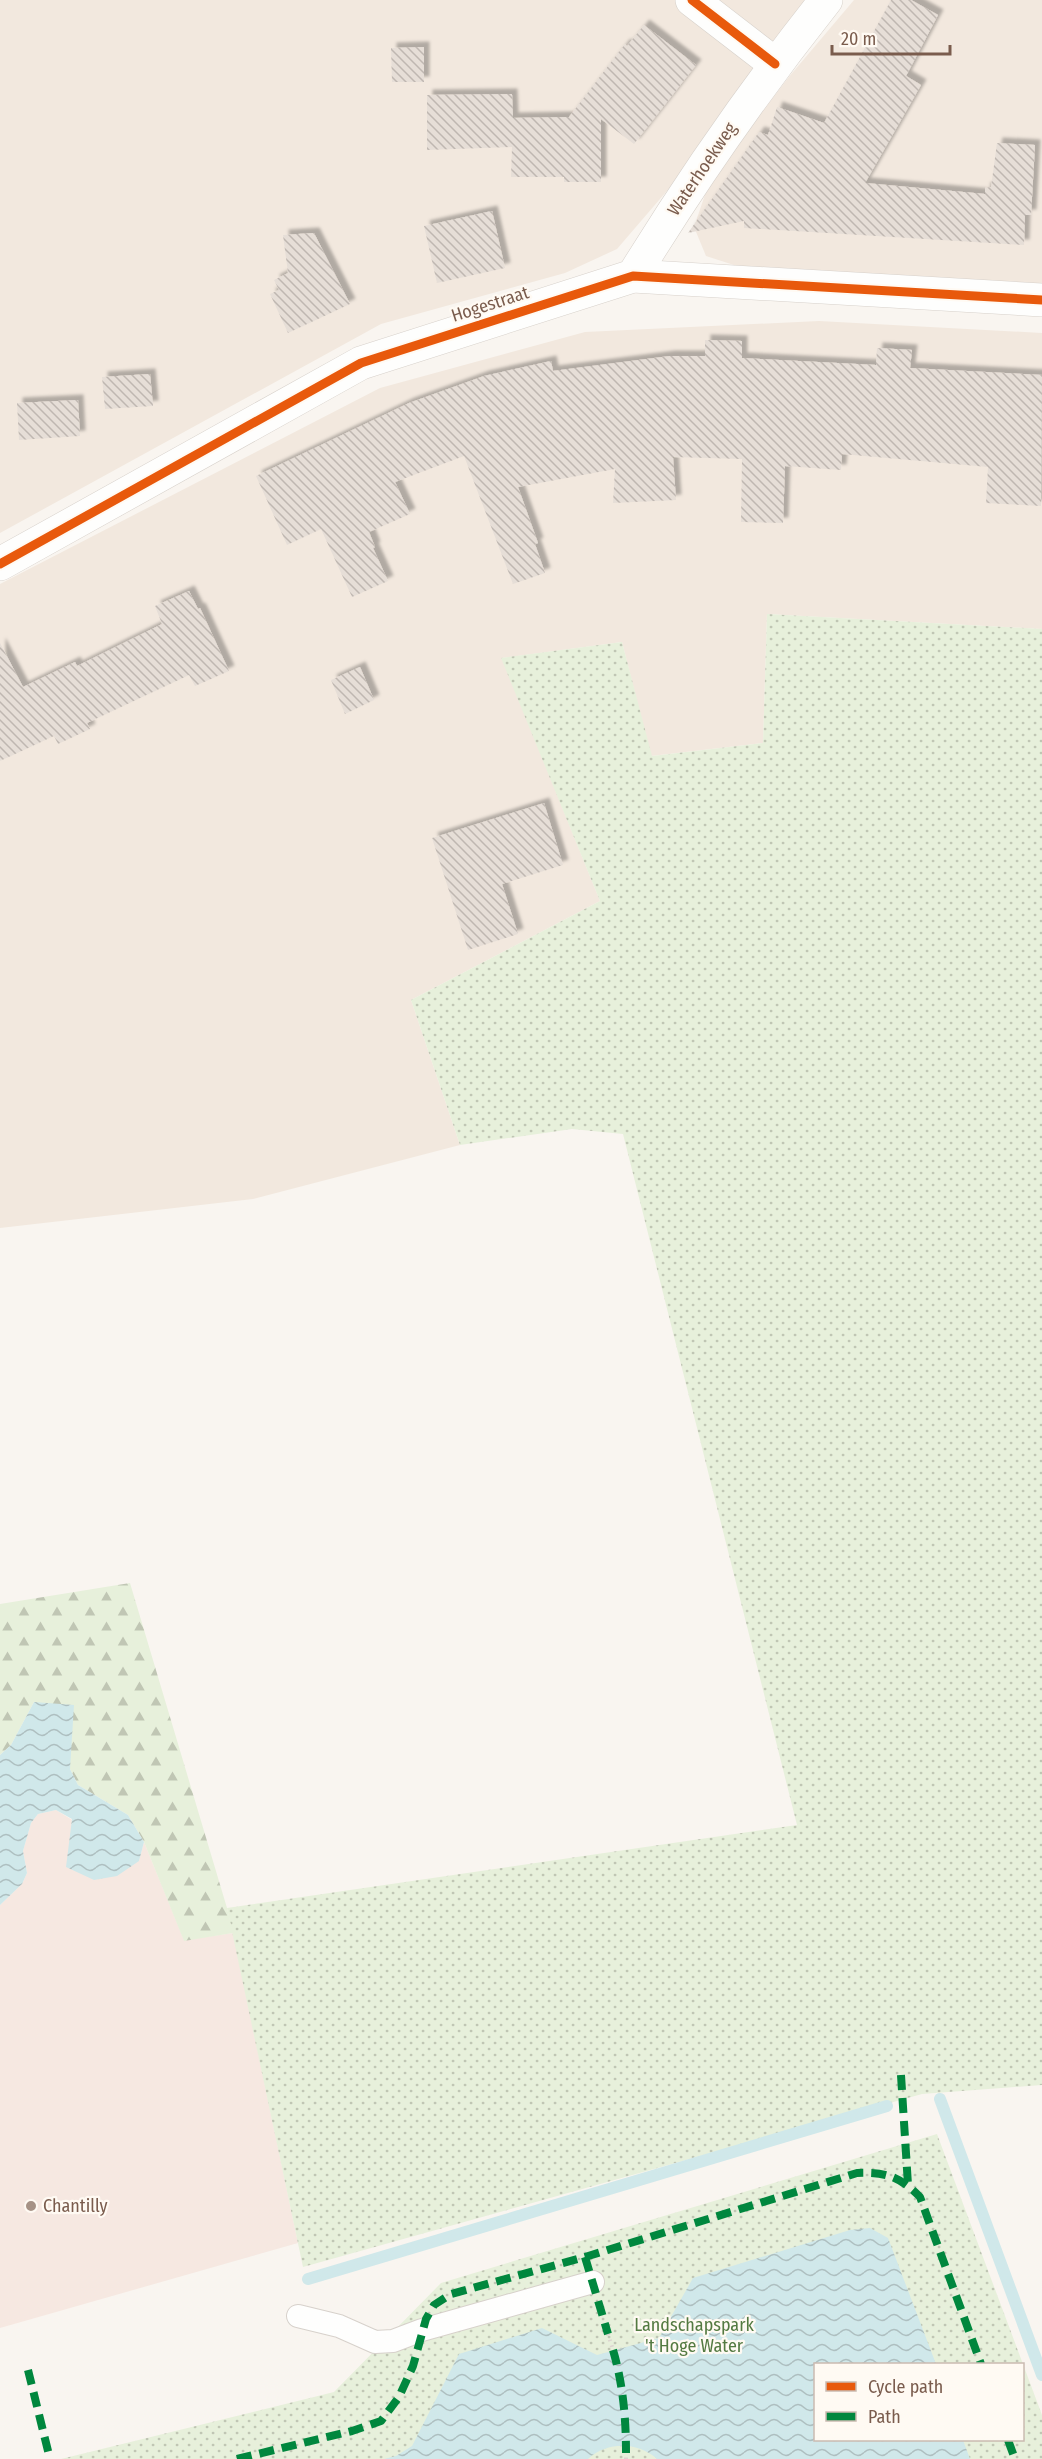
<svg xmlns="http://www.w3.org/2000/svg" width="1042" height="2459" viewBox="0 0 1042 2459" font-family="'Fira Sans Condensed',sans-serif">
<defs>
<pattern id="grass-dots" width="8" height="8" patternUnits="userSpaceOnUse" patternTransform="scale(1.5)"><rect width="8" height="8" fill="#e7f0db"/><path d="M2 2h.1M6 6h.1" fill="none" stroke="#c0c6b4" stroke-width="1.8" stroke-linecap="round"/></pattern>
<pattern id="forest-firs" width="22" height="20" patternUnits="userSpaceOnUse" patternTransform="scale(1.5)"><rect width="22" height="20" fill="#e7f0db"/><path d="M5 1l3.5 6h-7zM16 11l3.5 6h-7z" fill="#c0c6b4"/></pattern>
<pattern id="water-waves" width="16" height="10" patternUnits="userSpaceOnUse" patternTransform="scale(1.5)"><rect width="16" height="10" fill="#d0e8ea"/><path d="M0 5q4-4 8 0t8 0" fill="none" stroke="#aebfc0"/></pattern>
<pattern id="building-back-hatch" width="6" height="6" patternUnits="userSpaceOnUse" patternTransform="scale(1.5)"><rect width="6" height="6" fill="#e6ded7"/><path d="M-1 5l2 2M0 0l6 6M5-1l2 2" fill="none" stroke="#bfb7b1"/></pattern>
<filter id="shadow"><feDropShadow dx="5.5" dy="-5.5" stdDeviation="1.5" flood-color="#0004"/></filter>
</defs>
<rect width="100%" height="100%" fill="#f9f5f0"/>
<!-- residential -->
<g fill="#f2e8de">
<path d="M 0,0 L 806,0 L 672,185 L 617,249 L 565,273 L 381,324 L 0,533 Z"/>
<path d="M 854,0 L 1042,0 L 1042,287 L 737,266 L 706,256 L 694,227 L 710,180 L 788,78 Z"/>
<path d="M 819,321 L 1042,333 L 1042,629 L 767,614 L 763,743 L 651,756 L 622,642 L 502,658 L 600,901 L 411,1000 L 460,1145 L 253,1199 L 0,1228 L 0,584 L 380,388 L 585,332 Z"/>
</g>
<!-- commercial -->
<path fill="#f6e8e1" d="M 56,1810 L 139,1861 L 144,1842 L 184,1940 L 233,1933 L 298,2243 L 0,2328 L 0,1905 L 22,1884 L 27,1873 L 23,1851 L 31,1823 L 38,1814 Z"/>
<!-- grass -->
<g fill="url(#grass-dots)" fill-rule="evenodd">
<path d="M 767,614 L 1042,629 L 1042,2085 L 922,2094 L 303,2267 L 227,1908 L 797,1825 L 623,1134 L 572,1129 L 460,1145 L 411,1000 L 600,901 L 501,658 L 622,642 L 652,756 L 763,743 Z"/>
<path d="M 937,2134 L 1042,2415 L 1042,2459 L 61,2459 L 334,2392 L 441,2283 ZM 816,2364 L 1022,2364 L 1022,2440 L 816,2440 Z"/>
</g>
<!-- forest -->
<path fill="url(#forest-firs)" d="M 130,1583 L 227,1908 L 233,1933 L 184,1941 L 144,1842 L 128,1815 L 78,1785 L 70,1769 L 70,1749 L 34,1702 L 11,1745 L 0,1755 L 0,1604 Z"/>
<!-- water -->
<g fill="url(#water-waves)">
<path d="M 34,1702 L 74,1705 L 70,1769 L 78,1785 L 128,1815 L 144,1842 L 139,1861 L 117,1876 L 94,1880 L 66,1867 L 72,1819 L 56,1810 L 38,1814 L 31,1823 L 23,1851 L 27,1873 L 22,1884 L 0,1905 L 0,1755 L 11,1745 Z"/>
<path d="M 870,2228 L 888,2238 L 936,2364 L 816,2364 L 816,2440 L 963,2440 L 970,2459 L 657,2459 C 638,2442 608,2441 588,2459 L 384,2459 L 396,2456 L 412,2446 L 459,2354 L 542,2328 L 597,2355 L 659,2338 L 693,2278 L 850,2230 Z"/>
</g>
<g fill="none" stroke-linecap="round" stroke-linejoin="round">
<!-- stream -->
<g stroke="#d0e8ea" stroke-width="12">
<path d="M 940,2099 L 1042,2375"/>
<path d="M 308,2279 L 887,2106"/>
</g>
</g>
<!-- building -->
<g fill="url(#building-back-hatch)" filter="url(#shadow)">
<path d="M 891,0 L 911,0 L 938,15 L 906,76 L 921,85 L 865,183 L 985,194 L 985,188 L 991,187 L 997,143 L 1035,145 L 1031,215 L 1025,215 L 1024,245 L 744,228 L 744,221 L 688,233 L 759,132 L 768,135 L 777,107 L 824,123 Z"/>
<path d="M 644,25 L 696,65 L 634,144 L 601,119 L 601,182 L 564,182 L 564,177 L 511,177 L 512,147 L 427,150 L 427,95 L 512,94 L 513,118 L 569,117 L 625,44 L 627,46 Z"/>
<path d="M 424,47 L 424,82 L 392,82 L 391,48 Z"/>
<path d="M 492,211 L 505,268 L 437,283 L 424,226 Z"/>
<path d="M 314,233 L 350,304 L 288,333 L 270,294 L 279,290 L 274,280 L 288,273 L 283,235 Z"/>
<path d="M 705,340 L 742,341 L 742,358 L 876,365 L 877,348 L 912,350 L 910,368 L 1042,375 L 1041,506 L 986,503 L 988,467 L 842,454 L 841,470 L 785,466 L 783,523 L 741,522 L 742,459 L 673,457 L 676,500 L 613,503 L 615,469 L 518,487 L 538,543 L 535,544 L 545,573 L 513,584 L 464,456 L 395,482 L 410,514 L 369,532 L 375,547 L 373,548 L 388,581 L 352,597 L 321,529 L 287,545 L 256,476 L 409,403 L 484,376 L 551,361 L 553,371 L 670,356 L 705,356 Z"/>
<path d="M 150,374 L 153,406 L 105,409 L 102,377 Z"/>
<path d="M 78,400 L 80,436 L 19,440 L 17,403 Z"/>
<path d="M 189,591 L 198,609 L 200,608 L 229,671 L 195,686 L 189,675 L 87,723 L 90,729 L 58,744 L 54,736 L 0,761 L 0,643 L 23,687 L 75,662 L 77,666 L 162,624 L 155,606 Z"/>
<path d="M 360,667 L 374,700 L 345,714 L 331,680 Z"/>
<path d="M 544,803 L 563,865 L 502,884 L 518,934 L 468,950 L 432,838 Z"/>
</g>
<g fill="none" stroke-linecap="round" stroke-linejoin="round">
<defs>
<path id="lane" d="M 298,2316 L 339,2326 L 375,2342 L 393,2341 L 422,2330 L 593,2282"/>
<g id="street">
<path d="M 692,0 L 775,64"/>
<path d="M 633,276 C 692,180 756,88 826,0"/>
<path d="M 0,564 L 361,363 L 633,276 L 1042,300"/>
</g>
</defs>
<!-- lane casing -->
<use href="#lane" stroke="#d7d1cb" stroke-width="24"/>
<!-- street casing -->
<use href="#street" stroke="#d7d1cb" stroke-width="34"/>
<!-- path -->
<g stroke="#dcd5d0" stroke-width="4" stroke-dasharray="1.5 4.5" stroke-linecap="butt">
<path d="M 608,2334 L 613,2350"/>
<path d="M 626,2459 L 626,2453"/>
</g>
<!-- lane -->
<use href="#lane" stroke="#fefefd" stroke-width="22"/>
<!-- street -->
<use href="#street" stroke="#fefefd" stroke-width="33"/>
<!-- quiet -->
<g stroke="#00873e" stroke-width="8" stroke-dasharray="15 8" stroke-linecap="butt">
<path d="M 901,2075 L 908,2185"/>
<path d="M 585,2257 L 608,2334"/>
<path d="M 613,2350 C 623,2384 626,2418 626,2453"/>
<path d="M 28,2370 L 50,2459"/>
<path d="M 1008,2440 L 1015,2459"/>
<path d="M 237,2459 L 352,2431 L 381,2421 L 399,2397 L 413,2366 L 426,2319 L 434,2305 L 451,2294 L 585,2257 L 857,2173 C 886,2172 899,2176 920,2197 L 981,2364"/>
</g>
<defs>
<g id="cycleway">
<path d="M 692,0 L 775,64"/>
<path d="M 0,564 L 361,363 L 633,276 L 1042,300"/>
</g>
</defs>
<!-- cycleway casing -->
<use href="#cycleway" stroke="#fffaf3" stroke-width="13"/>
<!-- cycleway -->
<use href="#cycleway" stroke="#e8590c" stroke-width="9"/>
</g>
<!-- markers -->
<circle fill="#a69286" stroke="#fffaf3" stroke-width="2" cx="31" cy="2206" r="6"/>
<g text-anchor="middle" stroke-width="4.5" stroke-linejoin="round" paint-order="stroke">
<!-- street labels -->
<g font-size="18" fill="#7a5c4d" stroke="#fffaf3">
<text transform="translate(702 169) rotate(-56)" y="6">Waterhoekweg</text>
<text transform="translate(490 304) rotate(-18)" y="6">Hogestraat</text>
</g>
<!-- poi labels -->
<g font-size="18" fill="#7a5c4d" stroke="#fffaf3" text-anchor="start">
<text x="43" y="2212">Chantilly</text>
</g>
<!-- park labels -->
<g font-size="18" fill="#537a41" stroke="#fffaf3">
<text x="694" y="2331">Landschapspark<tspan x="694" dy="21">'t Hoge Water</tspan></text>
</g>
</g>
<!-- legend -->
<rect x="814" y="2363" width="210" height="78" fill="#fffaf3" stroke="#cabbb1" stroke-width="1.5"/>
<rect x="826" y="2382" width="30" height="9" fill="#e8590c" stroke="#cabbb1" stroke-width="1.5"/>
<text x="868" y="2393" font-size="18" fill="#7a5c4d">Cycle path</text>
<rect x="826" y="2412" width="30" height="9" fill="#00873e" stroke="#cabbb1" stroke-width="1.5"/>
<text x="868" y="2423" font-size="18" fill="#7a5c4d">Path</text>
<!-- scale -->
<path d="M832 45v9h118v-9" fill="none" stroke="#7a5c4d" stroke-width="3"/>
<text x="841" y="45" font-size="18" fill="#7a5c4d" stroke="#fffaf3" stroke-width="4.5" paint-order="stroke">20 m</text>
</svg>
